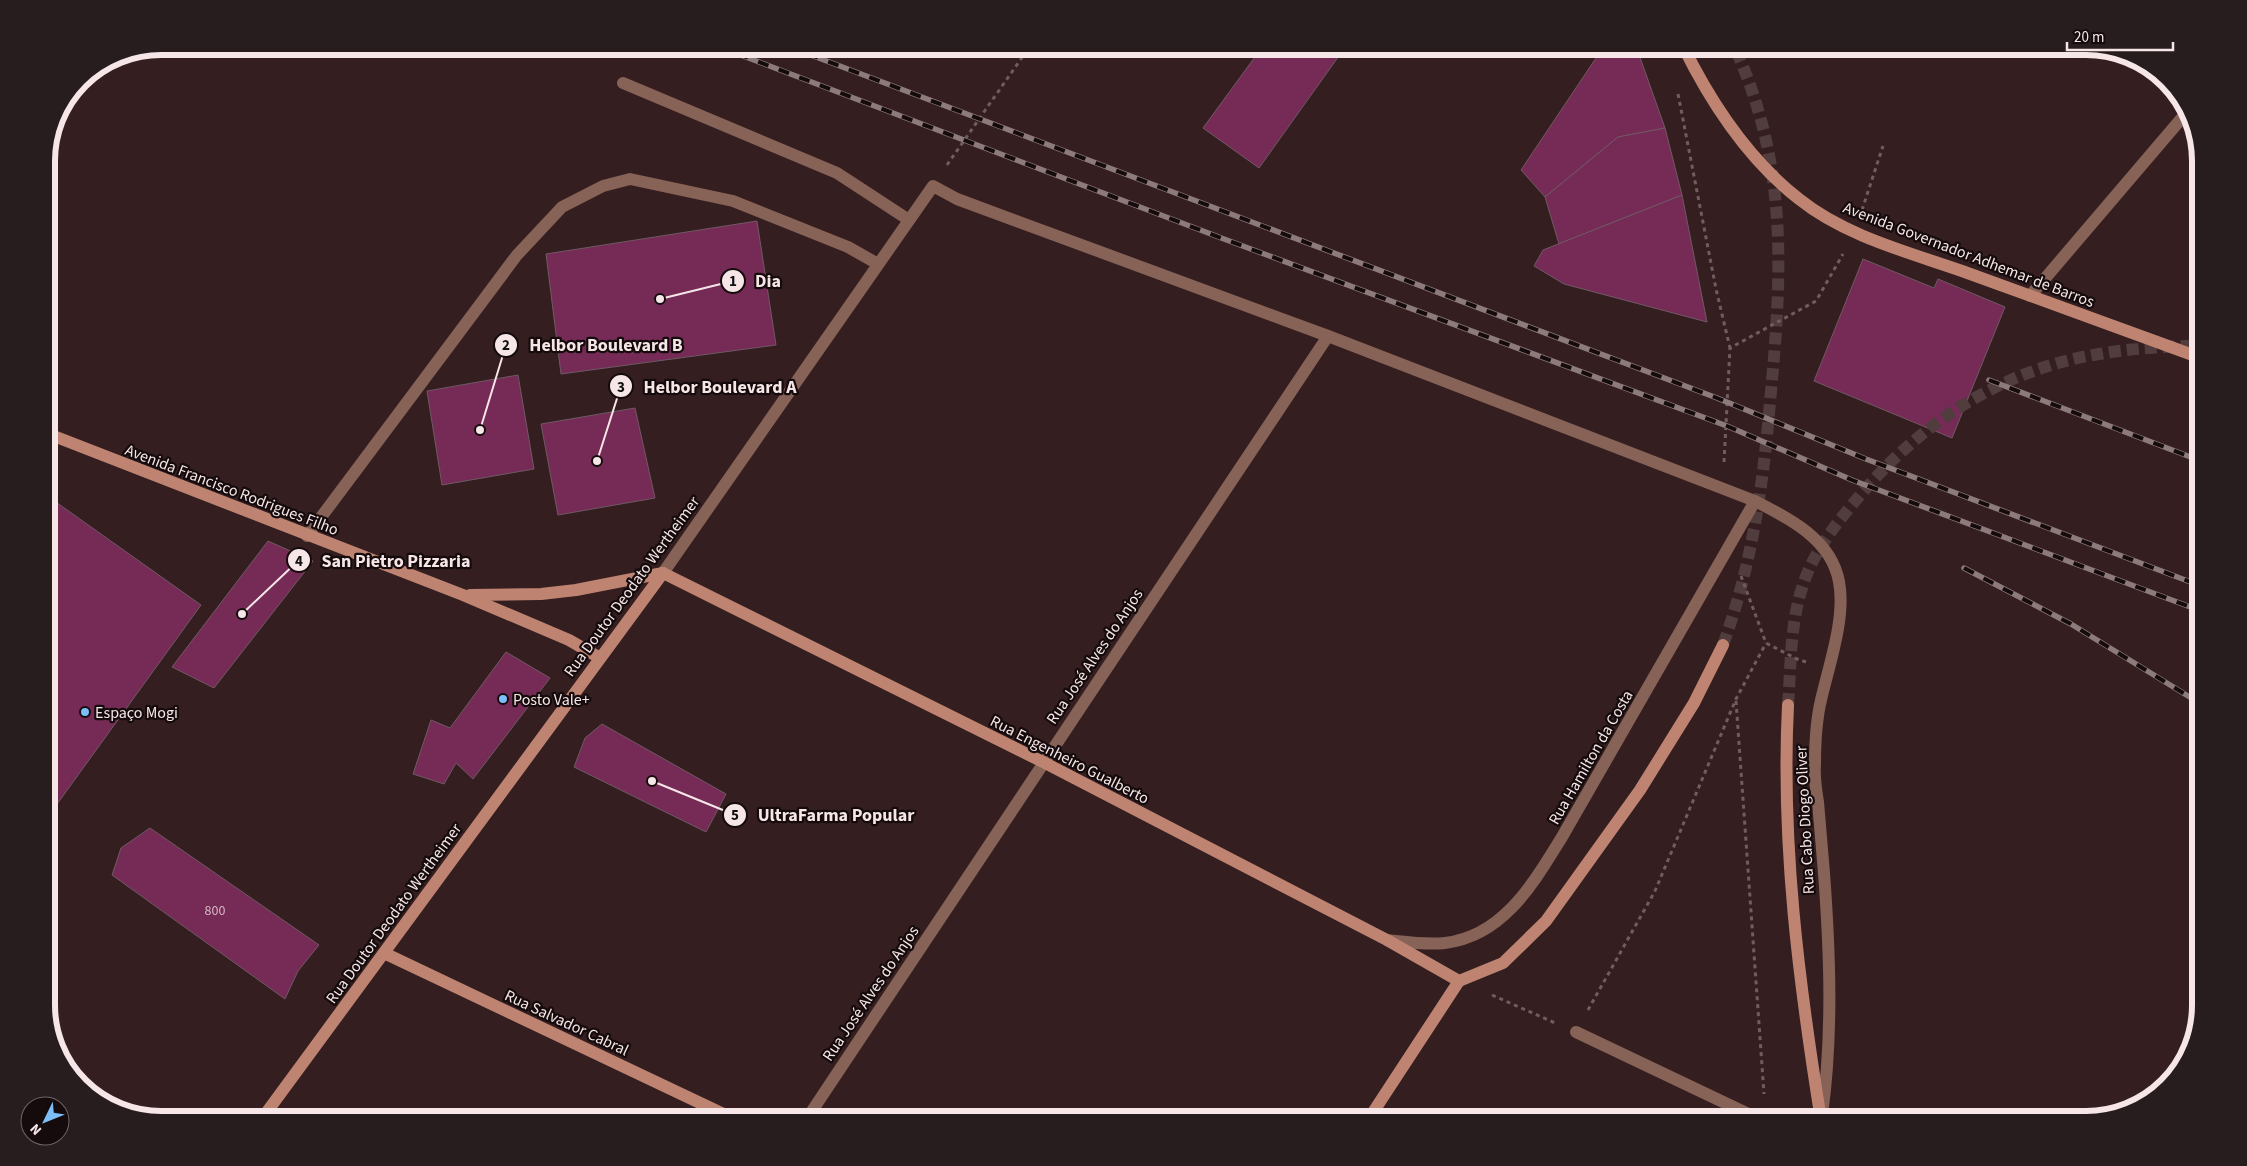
<svg xmlns="http://www.w3.org/2000/svg" width="2247" height="1166" viewBox="0 0 2247 1166" font-family="'Source Sans 3',sans-serif">
<rect width="100%" height="100%" fill="#341e20"/>
<!-- building -->
<g fill="#752b56" stroke="#705964">
<path d="M 1263,46 L 1346,46 L 1259,168 L 1203,128 Z"/>
<path d="M 1604,46 L 1636,46 L 1665,128 L 1618,137 L 1545,197 L 1521,170 Z"/>
<path d="M 1665,128 L 1682,195 L 1559,244 L 1545,197 L 1618,137 Z"/>
<path d="M 1682,195 L 1707,322 L 1564,284 L 1534,266 L 1543,250 Z"/>
<path d="M 757,221 L 776,345 L 561,374 L 546,254 Z"/>
<path d="M 1863,259 L 1934,288 L 1938,279 L 2005,307 L 1952,438 L 1814,381 Z"/>
<path d="M 518,375 L 534,469 L 442,485 L 427,391 Z"/>
<path d="M 635,408 L 655,498 L 558,515 L 541,424 Z"/>
<path d="M 46,495 L 201,605 L 47,818 Z"/>
<path d="M 268,541 L 313,561 L 214,688 L 172,667 Z"/>
<path d="M 506,652 L 550,678 L 473,779 L 456,763 L 444,784 L 413,774 L 431,720 L 450,728 Z"/>
<path d="M 602,724 L 726,794 L 706,832 L 574,767 L 585,738 Z"/>
<path d="M 150,828 L 319,945 L 298,971 L 285,999 L 112,875 L 121,848 Z"/>
</g>
<g fill="none" stroke-linecap="round" stroke-linejoin="round">
<!-- secondary-tunnel -->
<g stroke="#513c3e" stroke-width="12" stroke-dasharray="12 6" stroke-linecap="butt">
<path d="M 1723,645 C 1752,565 1763,486 1770,402 C 1782,275 1789,165 1734,46"/>
<path d="M 1788,705 C 1791,665 1790,623 1803,585 C 1814,550 1839,520 1862,493 C 1923,421 2005,369 2099,354 C 2132,348 2167,347 2201,345"/>
</g>
<!-- path -->
<g stroke="#715d5f" stroke-width="3" stroke-dasharray="4 4" stroke-linecap="butt">
<path d="M 1678,94 L 1716,289 L 1730,348"/>
<path d="M 947,165 L 1030,46"/>
<path d="M 1862,210 L 1883,146"/>
<path d="M 1724,462 L 1730,348 L 1816,301 L 1843,254"/>
<path d="M 1741,576 L 1766,643 L 1797,659 L 1806,662"/>
<path d="M 1736,701 L 1764,1094"/>
<path d="M 1492,995 L 1555,1023"/>
<path d="M 1588,1010 L 1655,891 L 1736,699 L 1766,643"/>
</g>
<!-- lane -->
<g stroke="#876256" stroke-width="12">
<path d="M 623,83 L 837,173 L 909,220"/>
<path d="M 307,536 L 517,255 L 562,207 L 603,186 L 630,179 L 733,201 L 848,247 L 878,264"/>
</g>
<!-- street -->
<g stroke="#876256" stroke-width="12">
<path d="M 2030,296 L 2187,112"/>
<path d="M 663,573 L 933,186 L 957,199 L 1328,336 L 1755,501 C 1789,518 1832,540 1839,582 C 1846,617 1829,665 1821,700 C 1816,721 1815,743 1815,764 C 1814,777 1816,790 1818,802 C 1820,826 1822,850 1824,873 C 1830,954 1833,1034 1822,1115"/>
<path d="M 1387,940 C 1406,942 1426,945 1445,943 C 1504,936 1534,882 1562,837 L 1755,501"/>
<path d="M 1576,1032 L 1761,1120"/>
<path d="M 806,1120 L 1328,336"/>
</g>
<!-- secondary -->
<g stroke="#bf8471" stroke-width="12">
<path d="M 1683,46 C 1711,103 1749,160 1799,199 C 1845,236 1908,252 1962,271 C 2041,300 2121,329 2201,358"/>
<path d="M 46,433 L 463,595 L 569,640 L 600,658"/>
<path d="M 663,573 L 1043,762 L 1387,940 L 1459,981"/>
<path d="M 470,595 L 541,594 L 576,590 L 663,573"/>
<path d="M 1788,705 C 1781,844 1799,983 1821,1120"/>
<path d="M 384,953 L 736,1120"/>
<path d="M 1459,981 L 1503,963 L 1546,921 L 1640,790 L 1694,703 L 1723,645"/>
<path d="M 261,1120 L 663,573"/>
<path d="M 1368,1120 L 1459,981"/>
</g>
<defs>
<g id="rail">
<path d="M 717,46 L 1224,239 L 1727,426 L 1852,480 L 2201,611"/>
<path d="M 787,46 L 1717,398 L 1866,459 L 2201,586"/>
<path d="M 1989,380 L 2201,461"/>
<path d="M 1964,568 L 2071,624 L 2201,704"/>
</g>
</defs>
<!-- rail casing -->
<use href="#rail" stroke="#8d7a7b" stroke-width="5.5"/>
<!-- rail -->
<use href="#rail" stroke="#150b0c" stroke-width="4" stroke-dasharray="11" stroke-linecap="butt"/>
</g>
<!-- markers -->
<g fill="#7bbef9" stroke="#150b0c" stroke-width="2">
<circle cx="503" cy="699" r="5"/>
<circle cx="85" cy="712" r="5"/>
</g>
<g text-anchor="middle" stroke-width="4.5" stroke-linejoin="round" paint-order="stroke">
<!-- number labels -->
<g font-size="14" fill="#d6b7c3">
<text x="215" y="915">800</text>
</g>
<!-- street labels -->
<g font-size="16" fill="#f6e6e7" stroke="#150b0c">
<text transform="translate(1969 254) rotate(21)" y="6">Avenida Governador Adhemar de Barros</text>
<text transform="translate(232 489) rotate(21)" y="6">Avenida Francisco Rodrigues Filho</text>
<text transform="translate(631 586) rotate(-54)" y="6">Rua Doutor Deodato Wertheimer</text>
<text transform="translate(1094 656) rotate(-56)" y="6">Rua José Alves do Anjos</text>
<text transform="translate(1590 757) rotate(-60)" y="6">Rua Hamilton da Costa</text>
<text transform="translate(1070 759) rotate(27)" y="6">Rua Engenheiro Gualberto</text>
<text transform="translate(1804 820) rotate(-93)" y="6">Rua Cabo Diogo Oliver</text>
<text transform="translate(393 913) rotate(-54)" y="6">Rua Doutor Deodato Wertheimer</text>
<text transform="translate(870 993) rotate(-56)" y="6">Rua José Alves do Anjos</text>
<text transform="translate(567 1022) rotate(25)" y="6">Rua Salvador Cabral</text>
</g>
<!-- poi labels -->
<g font-size="16" fill="#f6e6e7" stroke="#150b0c" text-anchor="start">
<text x="513" y="705">Posto Vale+</text>
<text x="95" y="718">Espaço Mogi</text>
</g>
</g>
<!-- crop -->
<path d="M0 0H2247V1166H0ZM161 55H2086A106 106 0 0 1 2192 161V1005A106 106 0 0 1 2086 1111H161A106 106 0 0 1 55 1005V161A106 106 0 0 1 161 55Z" fill="#271d1e" fill-rule="evenodd"/>
<path fill="none" stroke="#f6e6e7" stroke-width="6" d="M161 55H2086A106 106 0 0 1 2192 161V1005A106 106 0 0 1 2086 1111H161A106 106 0 0 1 55 1005V161A106 106 0 0 1 161 55Z"/>
<!-- callouts -->
<path fill="none" stroke="#f6e6e7" stroke-width="2" d="M660 299L733 281M480 430L506 345M597 461L621 386M242 614L299 560M652 781L735 815"/>
<g fill="#f6e6e7" stroke="#150b0c" stroke-width="2">
<circle cx="660" cy="299" r="5"/>
<circle cx="480" cy="430" r="5"/>
<circle cx="597" cy="461" r="5"/>
<circle cx="242" cy="614" r="5"/>
<circle cx="652" cy="781" r="5"/>
<circle cx="733" cy="281" r="12"/>
<circle cx="506" cy="345" r="12"/>
<circle cx="621" cy="386" r="12"/>
<circle cx="299" cy="560" r="12"/>
<circle cx="735" cy="815" r="12"/>
</g>
<g font-size="15" text-anchor="middle" font-weight="bold" fill="#111">
<text x="733" y="286">1</text>
<text x="506" y="350">2</text>
<text x="621" y="392">3</text>
<text x="299" y="566">4</text>
<text x="735" y="820">5</text>
</g>
<g font-size="18" text-anchor="middle" font-weight="bold" fill="#f6e6e7" stroke="#150b0c" stroke-width="4.5" stroke-linejoin="round" paint-order="stroke">
<text x="768" y="287">Dia</text>
<text x="606" y="351">Helbor Boulevard B</text>
<text x="720" y="393">Helbor Boulevard A</text>
<text x="396" y="567">San Pietro Pizzaria</text>
<text x="836" y="821">UltraFarma Popular</text>
</g>
<!-- north arrow -->
<g transform="translate(45 1121) rotate(227)"><circle r="24" fill="#150b0c" stroke="#6f6364"/>
<path d="M0-4L9 19L0 12L-9 19Z" fill="#7bbef9"/>
<text y="-8" font-size="14" font-weight="bold" text-anchor="middle" fill="#f6e6e7">N</text>
</g>
<!-- scale -->
<path d="M2067 42v8h106v-8" fill="none" stroke="#f6e6e7" stroke-width="2.5"/>
<text x="2074" y="42" font-size="15" fill="#f6e6e7" stroke="#150b0c" stroke-width="4" paint-order="stroke">20 m</text>
</svg>
